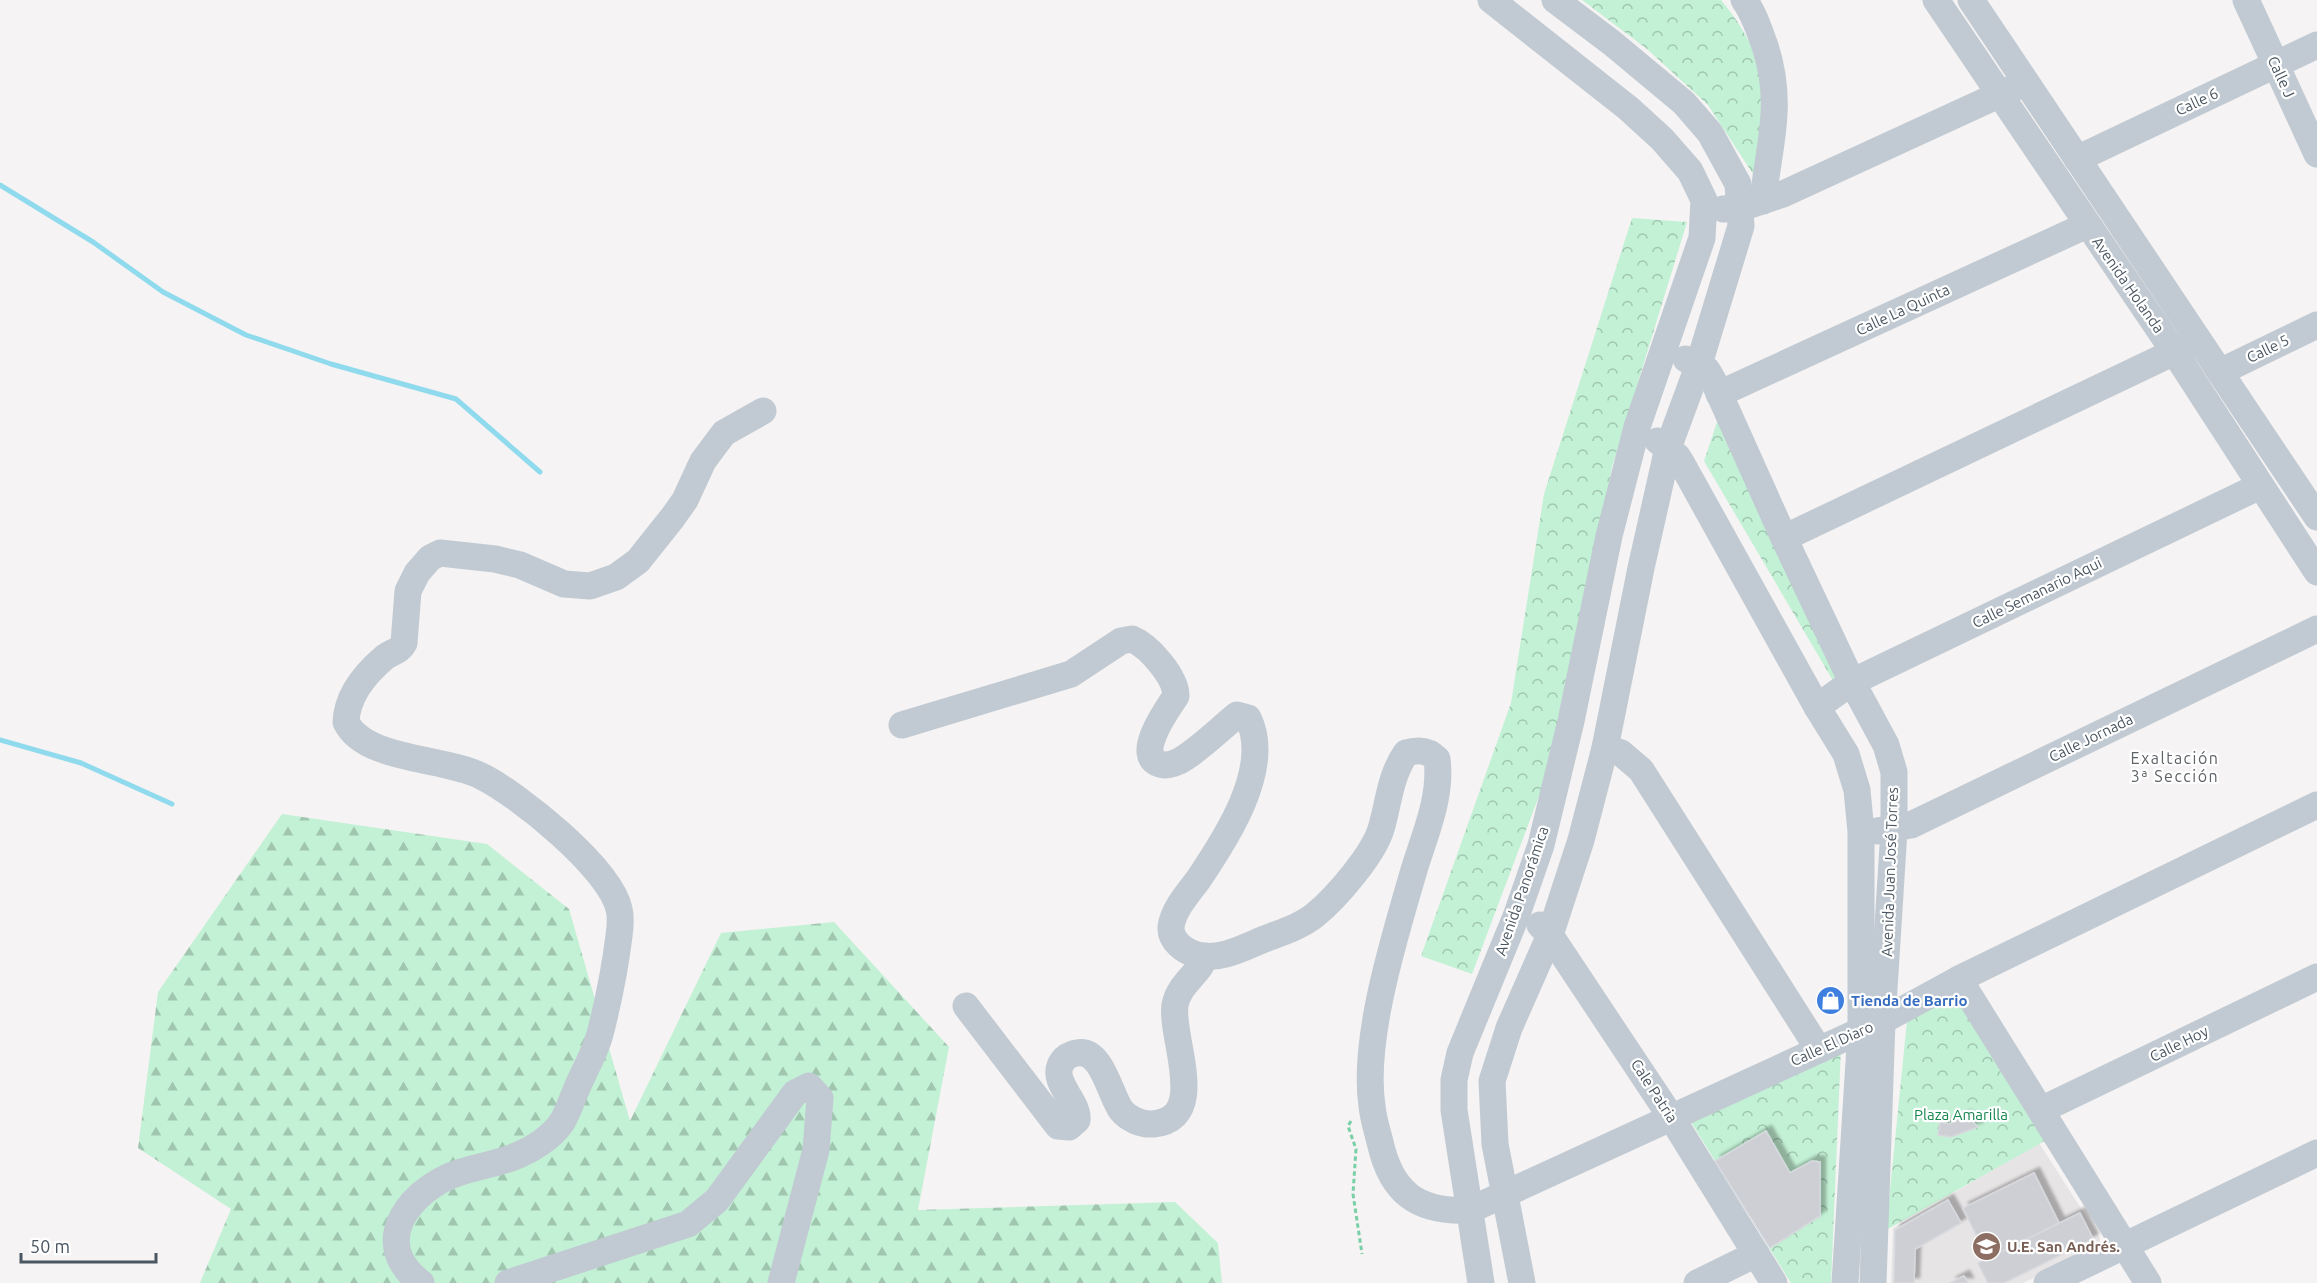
<svg xmlns="http://www.w3.org/2000/svg" width="2317" height="1283" viewBox="0 0 2317 1283" font-family="Ubuntu,sans-serif">
<defs>
<pattern id="forest-firs" width="22" height="20" patternUnits="userSpaceOnUse" patternTransform="scale(1.5)"><rect width="22" height="20" fill="#c3f1d5"/><path d="M5 1l3.5 6h-7zM16 11l3.5 6h-7z" fill="#a0c6b0"/></pattern>
<pattern id="park-crowns" width="20" height="18" patternUnits="userSpaceOnUse" patternTransform="scale(1.5)"><rect width="20" height="18" fill="#c3f1d5"/><path d="M2 6a3 3 0 1 1 6 0M12 15a3 3 0 1 1 6 0" fill="none" stroke="#a0c6b0"/></pattern>
<filter id="shadow"><feDropShadow dx="5.5" dy="-5.5" stdDeviation="1.5" flood-color="#0004"/></filter>
</defs>
<rect width="100%" height="100%" fill="#f5f3f3"/>
<!-- education -->
<path fill="#e6e4e5" d="M 2039,1143 L 2100,1238 L 2099,1247 L 2023,1283 L 1891,1283 L 1893,1228 Z"/>
<!-- forest -->
<path fill="url(#forest-firs)" d="M 282,814 L 487,844 L 569,909 L 630,1121 L 721,933 L 834,922 L 949,1047 L 918,1210 L 1175,1202 L 1218,1243 L 1222,1283 L 200,1283 L 231,1209 L 138,1148 L 158,992 Z"/>
<!-- park -->
<g fill="url(#park-crowns)">
<path d="M 1582,0 L 1721,0 C 1749,34 1767,69 1765,115 C 1764,134 1757,155 1753,174 L 1708,105 L 1647,49 Z"/>
<path d="M 1632,218 L 1687,222 L 1612,467 L 1557,748 L 1472,974 L 1421,956 L 1511,703 L 1544,494 Z"/>
<path d="M 1722,407 L 1847,675 L 1835,684 L 1704,461 Z"/>
<path d="M 1951,991 L 2050,1138 L 1886,1230 L 1908,1011 Z"/>
<path d="M 1841,1048 L 1831,1283 L 1791,1283 L 1689,1119 Z"/>
</g>
<g fill="none" stroke-linecap="round" stroke-linejoin="round">
<!-- stream -->
<g stroke="#90daee" stroke-width="5">
<path d="M 0,185 L 93,242 L 163,292 L 246,335 L 331,364 L 456,399 L 540,472"/>
<path d="M 0,740 L 81,763 L 172,804"/>
</g>
</g>
<!-- building -->
<g fill="#cdcfd5" stroke="#d7d9de" stroke-width="1.5" filter="url(#shadow)">
<path d="M 1966,1116 L 1978,1127 L 1951,1137 L 1938,1135 L 1940,1122 L 1949,1124 Z"/>
<path d="M 1766,1131 L 1790,1173 L 1812,1161 L 1820,1162 L 1820,1216 L 1770,1248 L 1715,1161 Z"/>
<path d="M 2034,1173 L 2059,1223 L 1988,1259 L 1963,1208 Z"/>
<path d="M 1948,1200 L 1961,1223 L 1915,1249 L 1914,1283 L 1894,1283 L 1895,1230 Z"/>
<path d="M 2080,1213 L 2093,1239 L 2004,1283 L 1988,1283 L 1978,1263 Z"/>
<path d="M 1964,1276 L 1968,1283 L 1950,1283 Z"/>
</g>
<g fill="none" stroke-linecap="round" stroke-linejoin="round">
<!-- path -->
<path stroke="#7ad0a6" stroke-width="3" stroke-dasharray="4.5 3" stroke-linecap="butt" d="M 1351,1121 L 1348,1126 L 1356,1149 L 1353,1194 L 1362,1254"/>
<!-- minor -->
<g stroke="#c1cad2" stroke-width="27">
<path d="M 1744,0 C 1754,13 1759,30 1765,46 C 1784,104 1769,143 1763,201"/>
<path d="M 1936,0 L 2175,353 L 2317,572"/>
<path d="M 1971,0 L 2317,517"/>
<path d="M 2246,0 L 2317,154"/>
<path d="M 2077,159 L 2317,45"/>
<path d="M 1723,209 L 1741,208 L 1783,194 L 2016,87"/>
<path d="M 1686,359 L 1707,370 L 1714,382 L 1784,538 L 1852,682 L 1886,745 L 1894,772 L 1894,830 L 1882,1021 L 1873,1283"/>
<path d="M 2220,372 L 2317,325"/>
<path d="M 1719,394 L 2087,225"/>
<path d="M 1658,441 L 1677,456 L 1682,464 L 1817,707 L 1846,754 L 1857,790 L 1861,832 L 1861,1031 L 1845,1283"/>
<path d="M 1784,538 L 2191,344"/>
<path d="M 1817,707 L 1852,682 L 2260,486"/>
<path d="M 902,725 L 1071,674 L 1121,641 L 1132,639 C 1149,646 1176,677 1176,696 C 1168,708 1133,756 1160,764 C 1168,767 1179,762 1186,757 C 1204,745 1220,729 1237,715 L 1248,718 C 1273,768 1225,840 1198,880 C 1188,893 1173,910 1171,927 C 1170,941 1184,951 1197,955 C 1218,961 1243,948 1262,940 C 1280,933 1300,927 1315,915 C 1336,898 1373,855 1381,829 C 1389,802 1390,776 1406,753 C 1419,749 1428,750 1437,759 C 1442,797 1425,834 1414,870 C 1395,936 1362,1039 1372,1106 C 1373,1118 1377,1130 1380,1142 C 1391,1192 1417,1213 1470,1210 L 1882,1021 L 1959,979 L 2317,805"/>
<path d="M 1605,748 L 1621,753 L 1641,770 L 1819,1050"/>
<path d="M 1877,831 L 1911,825 L 2317,629"/>
<path d="M 1540,925 L 1550,935 L 1671,1117 L 1774,1283"/>
<path d="M 1959,979 L 2148,1283"/>
<path d="M 966,1006 L 1058,1126 L 1069,1127 L 1077,1120 C 1079,1102 1053,1084 1060,1066 C 1063,1058 1070,1054 1077,1053 C 1102,1048 1110,1095 1121,1110 C 1128,1119 1142,1125 1153,1124 C 1210,1119 1170,1038 1175,1005 C 1179,983 1201,973 1205,956"/>
<path d="M 2041,1110 L 2317,977"/>
<path d="M 421,1283 C 371,1245 405,1196 450,1176 C 471,1167 495,1165 516,1156 C 532,1150 552,1137 562,1122 C 568,1112 572,1099 577,1088 C 584,1071 595,1053 600,1034 C 608,1003 615,968 619,936 C 620,929 621,917 619,909 C 610,868 518,794 481,776 C 444,757 365,761 346,722 C 347,696 366,673 385,657 C 392,652 400,651 404,643 L 408,591 L 417,573 L 430,558 L 440,553 L 495,559 L 520,565 L 564,584 L 590,586 L 616,577 L 638,561 L 673,517 L 685,500 L 703,461 L 724,433 L 763,411"/>
<path d="M 508,1283 L 688,1224 L 717,1200 L 795,1093 L 809,1086 L 820,1098 L 816,1150 L 781,1283"/>
<path d="M 1481,1283 L 1454,1110 L 1454,1080 L 1460,1053 L 1517,914 L 1541,845 L 1571,721 L 1609,536 L 1637,427 L 1702,238 L 1704,200 L 1690,171 L 1662,139 L 1628,108 L 1491,0"/>
<path d="M 1522,1283 L 1495,1144 L 1492,1081 L 1509,1028 L 1550,935 L 1581,840 L 1605,748 L 1641,568 L 1668,448 L 1699,364 L 1741,226 L 1738,184 L 1710,133 L 1684,103 L 1612,43 L 1555,0"/>
<path d="M 1697,1283 L 1756,1254"/>
<path d="M 2047,1283 L 2317,1153"/>
</g>
</g>
<!-- icons -->
<defs>
<symbol id="shop-disc" viewBox="-11 -11 22 22"><circle r="9.5" fill="#3f7fe0" stroke="#fff"/><path d="M-5-2.5h2.3a2.7 3.5 0 0 1 5.4 0H5L5.5 6h-11ZM-1.5-2.5h3a1.5 2.3 0 0 0-3 0Z" fill="#fff"/></symbol>
<symbol id="school-disc" viewBox="-11 -11 22 22"><circle r="9.5" fill="#8d6e63" stroke="#fff"/><path d="M0-5L7-2L0 1L-7-2ZM-4 1L0 2.5L4 1V4Q0 6-4 4Z" fill="#fff"/></symbol>
</defs>
<g fill-rule="evenodd">
<use href="#shop-disc" x="1814" y="984" width="33" height="33"/>
<use href="#school-disc" x="1970" y="1230" width="33" height="33"/>
</g>
<g text-anchor="middle" stroke-width="4.5" stroke-linejoin="round" paint-order="stroke">
<!-- street labels -->
<g font-size="15" fill="#4a5661" stroke="#fff">
<text transform="translate(2281 77) rotate(65)" y="5">Calle J</text>
<text transform="translate(2197 102) rotate(-25)" y="5">Calle 6</text>
<text transform="translate(2128 285) rotate(55)" y="5">Avenida Holanda</text>
<text transform="translate(1903 310) rotate(-25)" y="5">Calle La Quinta</text>
<text transform="translate(2268 349) rotate(-26)" y="5">Calle 5</text>
<text transform="translate(2037 593) rotate(-26)" y="5">Calle Semanario Aqui</text>
<text transform="translate(2091 738) rotate(-26)" y="5">Calle Jornada</text>
<text transform="translate(1890 872) rotate(-88)" y="5">Avenida Juan José Torres</text>
<text transform="translate(1522 891) rotate(-71)" y="5">Avenida Panorámica</text>
<text transform="translate(1832 1044) rotate(-24)" y="5">Calle El Diaro</text>
<text transform="translate(2179 1044) rotate(-26)" y="5">Calle Hoy</text>
<text transform="translate(1654 1091) rotate(57)" y="5">Cale Patria</text>
</g>
<!-- shop labels -->
<g font-size="15" font-weight="bold" fill="#366cbe" stroke="#fff" text-anchor="start">
<text x="1851" y="1006">Tienda de Barrio</text>
</g>
<!-- park labels -->
<g font-size="15" fill="#17864f" stroke="#fff">
<text x="1961" y="1120">Plaza Amarilla</text>
</g>
<!-- education labels -->
<g font-size="15" font-weight="bold" fill="#785e54" stroke="#fff" text-anchor="start">
<text x="2007" y="1252">U.E. San Andrés.</text>
</g>
<!-- neighbourhood labels -->
<g font-size="16" letter-spacing="1.5" fill="#5f6368" stroke="#fff">
<text x="2175" y="764">Exaltación<tspan x="2175" dy="18">3ª Sección</tspan></text>
</g>
</g>
<!-- scale -->
<path d="M21 1253v9h135v-9" fill="none" stroke="#4a5661" stroke-width="3"/>
<text x="30" y="1253" font-size="18" fill="#4a5661" stroke="#ffffff" stroke-width="4.5" paint-order="stroke">50 m</text>
</svg>
